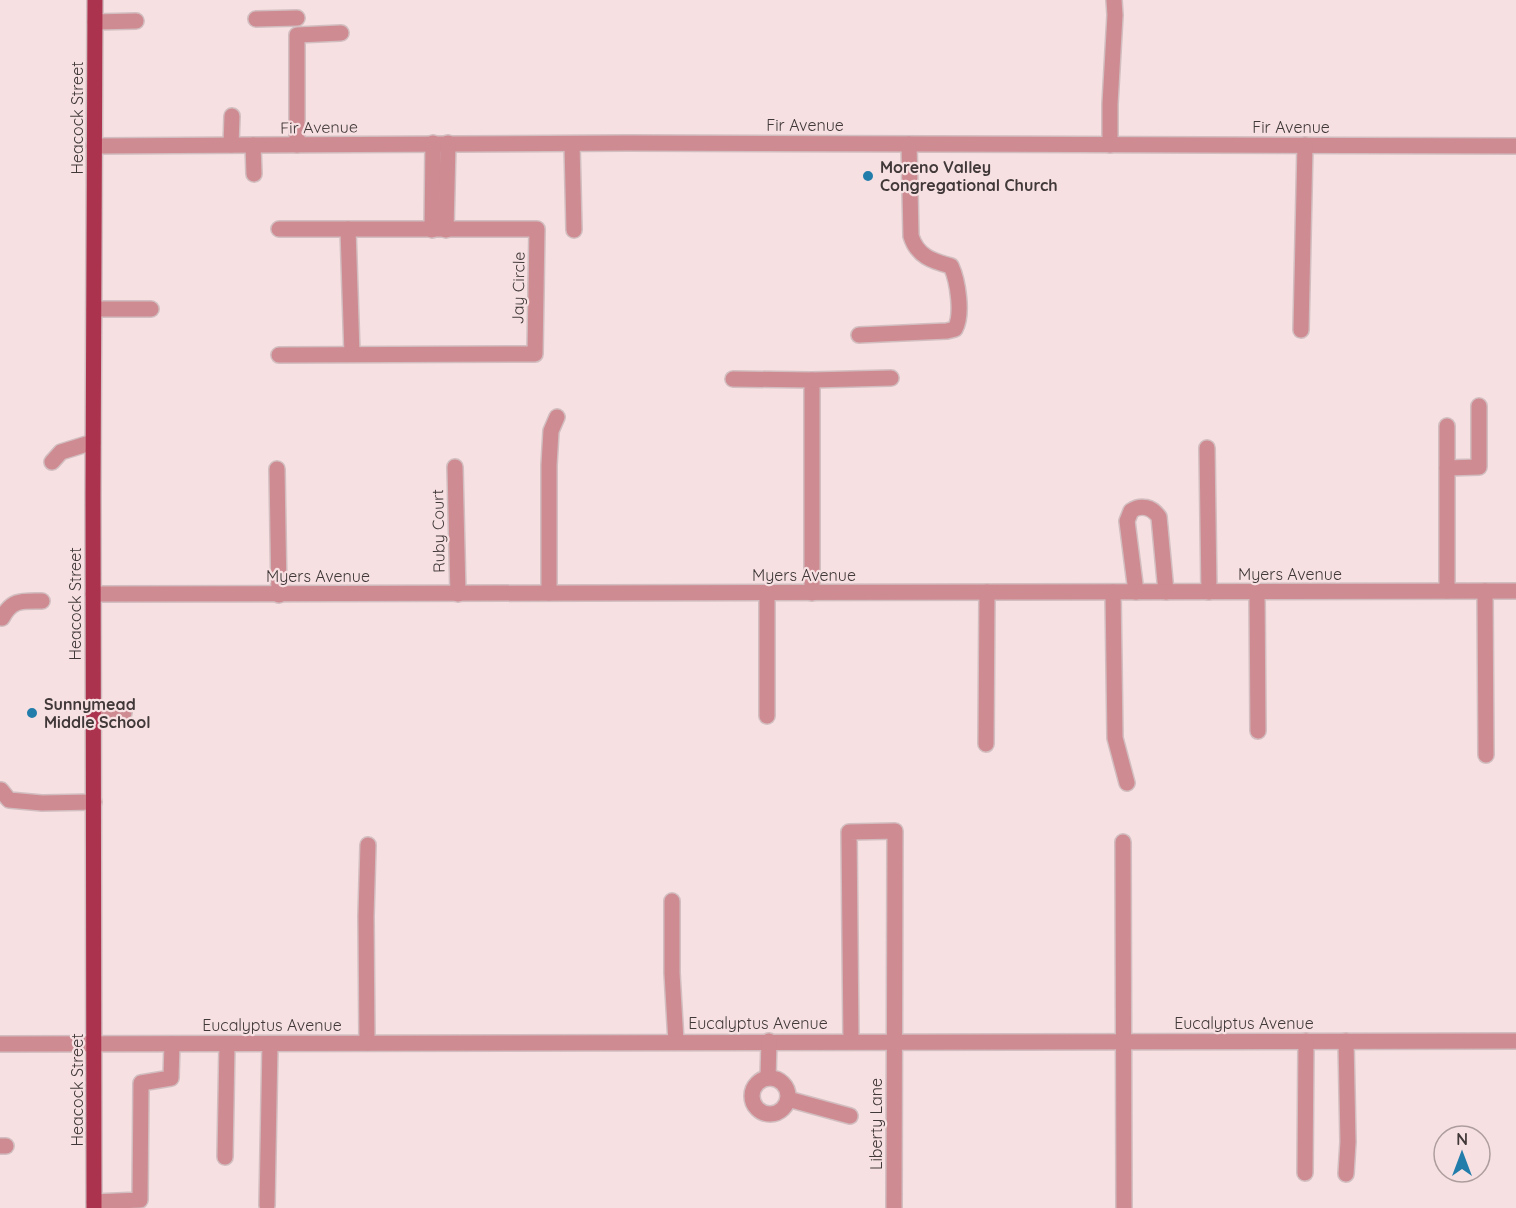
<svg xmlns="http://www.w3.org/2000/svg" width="1516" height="1208" viewBox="0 0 1516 1208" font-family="Quicksand,sans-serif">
<rect width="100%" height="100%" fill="#f6e0e2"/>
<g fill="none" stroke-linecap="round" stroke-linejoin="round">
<defs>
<g id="minor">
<path d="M 256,19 L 297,18"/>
<path d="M 95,22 L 136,21"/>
<path d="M 572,144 L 574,230"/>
<path d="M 231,145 L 232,116"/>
<path d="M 253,145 L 254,174"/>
<path d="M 297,145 L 297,35 L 341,33"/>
<path d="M 1110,145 L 1110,104 L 1115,15 L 1114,0"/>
<path d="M 94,146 L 627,143 L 1516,146"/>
<path d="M 348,229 L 352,354"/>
<path d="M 432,230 L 433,143"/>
<path d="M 446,230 L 448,143"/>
<path d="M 94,309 L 151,309"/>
<path d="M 1301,330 L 1305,145"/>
<path d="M 859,335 L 947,331 L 955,329 C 963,315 958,281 951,266 C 932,261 917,256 911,236 L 909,144"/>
<path d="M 279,355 L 535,354 L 537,229 L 279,229"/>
<path d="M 733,379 L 812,380 L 812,593"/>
<path d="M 812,380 L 891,378"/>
<path d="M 1207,448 L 1209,592"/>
<path d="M 52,462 L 61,452 L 93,442"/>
<path d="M 455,467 L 458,594"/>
<path d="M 1447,468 L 1479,467 L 1479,406"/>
<path d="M 277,469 L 279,595"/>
<path d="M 1447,591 L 1447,426"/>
<path d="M 1485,591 L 1486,755"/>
<path d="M 1113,592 L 1115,738 L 1127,783"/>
<path d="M 1136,592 L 1127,521 L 1131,511 C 1141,504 1152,507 1159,517 L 1166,592"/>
<path d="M 1257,592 L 1258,731"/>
<path d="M 549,593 L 549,465 L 551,431 L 557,417"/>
<path d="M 93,594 L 1516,591"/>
<path d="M 2,618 C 12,599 22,601 42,601"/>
<path d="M 93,713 L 124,713"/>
<path d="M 767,716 L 767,593"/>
<path d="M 986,744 L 987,592"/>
<path d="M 1,790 L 9,800 L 42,803 L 94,802"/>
<path d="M 1123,842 L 1124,1208"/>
<path d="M 672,901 L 672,973 L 676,1042"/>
<path d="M 851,1041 L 849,832 L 895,831 L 894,1208"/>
<path d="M 367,1043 L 366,916 L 368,845"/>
<path d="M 0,1044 L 1516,1041"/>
<path d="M 768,1078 L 769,1041"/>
<circle cx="770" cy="1096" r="18"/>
<path d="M 788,1099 L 850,1116"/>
<path d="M 0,1146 L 6,1146"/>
<path d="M 225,1157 L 227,1044"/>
<path d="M 1305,1173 L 1306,1041"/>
<path d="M 1346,1174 L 1348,1142 L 1346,1041"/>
<path d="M 94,1202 L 140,1200 L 141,1083 L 171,1078 L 172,1044"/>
<path d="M 267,1205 L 270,1044"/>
</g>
<path id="major" d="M 94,1208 L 93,495 L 95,0"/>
</defs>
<!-- minor casing -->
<use href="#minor" stroke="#d2bec0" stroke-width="18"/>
<!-- major casing -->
<use href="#major" stroke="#d2bec0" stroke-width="18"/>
<!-- minor -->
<use href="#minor" stroke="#ce8b92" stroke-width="15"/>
<!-- major -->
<use href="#major" stroke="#ac334e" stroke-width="15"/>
</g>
<!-- markers -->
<g fill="#227dab" stroke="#f6e0e2" stroke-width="2">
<circle cx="868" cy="176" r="6"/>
<circle cx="32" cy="713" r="6"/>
</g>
<g text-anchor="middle" stroke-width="4.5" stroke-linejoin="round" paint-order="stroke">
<!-- street labels -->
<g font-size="16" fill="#413839" stroke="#f6e0e2">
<text transform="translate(77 118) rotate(-90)" y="6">Heacock Street</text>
<text x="805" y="131">Fir Avenue</text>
<text transform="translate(319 127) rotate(-1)" y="6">Fir Avenue</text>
<text x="1291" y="133">Fir Avenue</text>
<text transform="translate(518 288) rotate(-89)" y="6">Jay Circle</text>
<text transform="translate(438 531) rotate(-91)" y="6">Ruby Court</text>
<text x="1290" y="580">Myers Avenue</text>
<text x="804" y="581">Myers Avenue</text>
<text x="318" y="582">Myers Avenue</text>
<text transform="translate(75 604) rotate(-90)" y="6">Heacock Street</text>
<text x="758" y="1029">Eucalyptus Avenue</text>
<text x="1244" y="1029">Eucalyptus Avenue</text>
<text x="272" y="1031">Eucalyptus Avenue</text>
<text transform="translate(77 1090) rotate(-90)" y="6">Heacock Street</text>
<text transform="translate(876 1124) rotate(-90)" y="6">Liberty Lane</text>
</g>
<!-- poi labels -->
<g font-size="16" font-weight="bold" fill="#413839" stroke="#f6e0e2" text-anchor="start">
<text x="880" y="173">Moreno Valley<tspan x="880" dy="18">Congregational Church</tspan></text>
<text x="44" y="710">Sunnymead<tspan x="44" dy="18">Middle School</tspan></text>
</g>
</g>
<!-- north arrow -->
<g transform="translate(1462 1154)"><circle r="28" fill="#f6e0e2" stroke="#ae9d9e" stroke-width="1.5"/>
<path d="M0-4.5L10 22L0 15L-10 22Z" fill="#227dab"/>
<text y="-9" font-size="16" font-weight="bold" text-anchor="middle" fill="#413839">N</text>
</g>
</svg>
